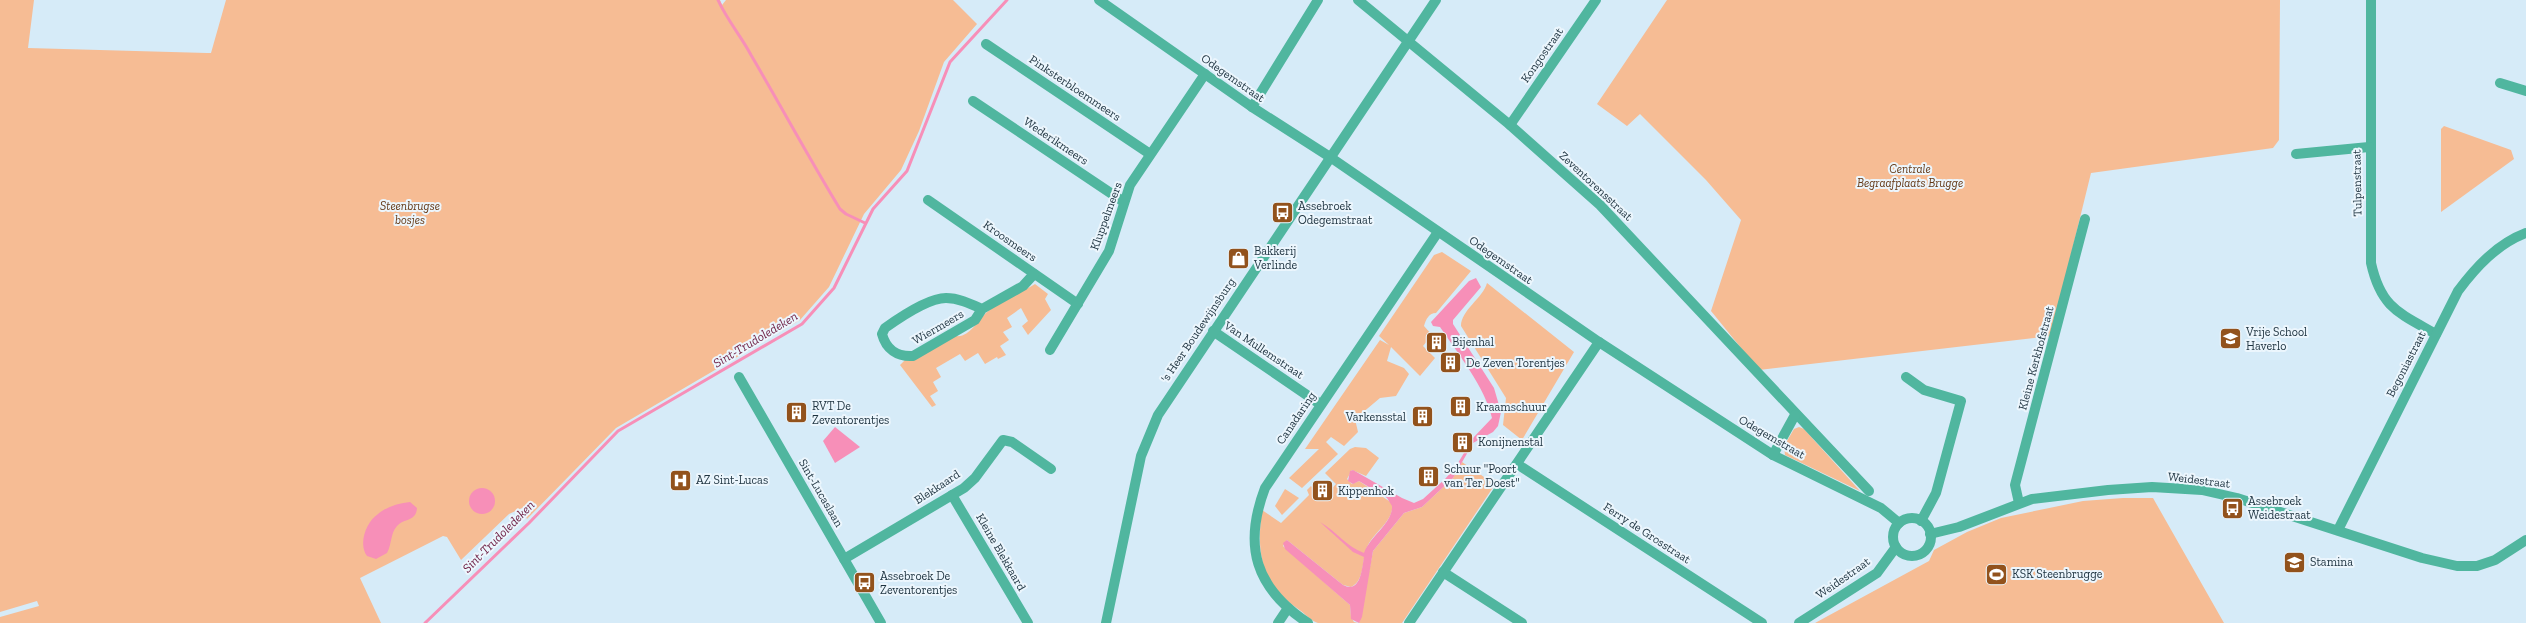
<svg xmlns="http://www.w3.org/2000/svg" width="2526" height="623" viewBox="0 0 2526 623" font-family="'Zilla Slab',serif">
<rect width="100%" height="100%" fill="#d6ebf8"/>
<!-- green -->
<g fill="#f6bc94">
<path d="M 0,0 L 34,0 L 28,48 L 207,53 L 211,53 L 226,0 L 720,0 L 722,5 L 726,0 L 953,0 L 977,24 L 944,62 L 919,131 L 901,170 L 864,214 L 829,287 L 800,320 L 616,428 L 527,519 L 522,508 L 509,514 L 461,560 L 447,537 L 443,536 L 360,578 L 381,623 L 0,623 L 0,617 L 39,606 L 37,601 L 0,612 Z"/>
<path d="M 1667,0 L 2280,0 L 2279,140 L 2273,148 L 2091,173 L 2051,336 L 1759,370 L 1711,311 L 1741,220 L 1706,180 L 1640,114 L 1627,126 L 1597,104 Z"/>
<path d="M 2444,126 L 2511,150 L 2514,159 L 2441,212 L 2441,129 Z"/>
<path d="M 1442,252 L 1471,271 L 1436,313 C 1429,313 1426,319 1424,326 L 1432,335 L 1423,346 L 1435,358 L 1420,376 L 1391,347 L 1387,361 L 1404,368 L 1409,374 L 1396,396 L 1380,398 L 1355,419 L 1358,432 L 1344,446 L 1331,437 L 1326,442 L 1338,454 L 1302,488 L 1289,478 L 1319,449 L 1305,449 L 1380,340 L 1389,345 L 1379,336 L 1434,255 Z"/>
<path d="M 1487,283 L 1574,352 L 1522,440 L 1503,425 L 1506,398 L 1461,326 C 1461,310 1483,298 1487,283 Z"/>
<path d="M 1035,284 L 1048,294 L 1045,299 L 1051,310 L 1028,335 L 1022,326 L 1028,321 L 1021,308 L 1007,318 L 1012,327 L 1003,332 L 1009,340 L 1000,346 L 1006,355 L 998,359 L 997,357 L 985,364 L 978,353 L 965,361 L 960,354 L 936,368 L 941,377 L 933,382 L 938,391 L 930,396 L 936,405 L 932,407 L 900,365 L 906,359 L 956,336 C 969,338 978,320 987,312 C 1001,301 1020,293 1035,284 Z"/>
<path d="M 1799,427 L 1804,429 L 1860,491 L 1785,455 L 1784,446 L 1794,429 Z"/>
<path d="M 1355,447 L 1366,448 L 1379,458 L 1366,476 L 1352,470 L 1347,479 L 1352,484 L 1359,481 L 1392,503 C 1395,520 1375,531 1368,545 C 1361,558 1366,580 1351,587 L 1343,585 L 1287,540 L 1283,546 L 1350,605 L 1351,617 L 1354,622 L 1358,623 C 1346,623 1330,623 1318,623 C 1313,622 1306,615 1301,611 C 1261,584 1256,555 1262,510 L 1281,523 L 1309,495 L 1307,490 L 1311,486 L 1323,498 L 1336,484 L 1325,473 L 1350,449 Z"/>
<path d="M 1462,462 L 1484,477 L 1498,480 L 1402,623 L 1359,623 L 1373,551 L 1404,513 L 1422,507 L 1453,478 Z"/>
<path d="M 1285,489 L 1299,498 L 1282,515 L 1275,506 Z"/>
<path d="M 2123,498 L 2153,498 L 2224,623 L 1815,623 L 1929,561 L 1934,550 L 1967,532 L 2001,518 L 2083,501 Z"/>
</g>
<!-- water -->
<g fill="#f78fb8">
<path d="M 1476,278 L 1481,287 L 1453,320 L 1453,324 L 1494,388 L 1501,412 L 1498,426 L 1493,432 L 1473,443 L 1453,478 L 1422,507 L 1404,513 L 1373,551 L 1362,617 L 1359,623 L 1351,619 L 1350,605 L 1285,549 L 1283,543 L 1287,540 L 1343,585 C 1361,594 1362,568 1364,557 L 1353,552 L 1320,522 C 1336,531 1347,547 1364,553 C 1370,536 1393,523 1392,506 L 1387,498 L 1359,481 L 1353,484 L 1348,481 L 1350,471 L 1353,470 L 1402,498 L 1414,503 L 1423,499 L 1445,479 L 1455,468 L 1473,438 L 1492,418 C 1486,389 1457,352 1440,327 L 1433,326 L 1431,322 L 1469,281 Z"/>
<path d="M 835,427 L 860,447 L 835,463 L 823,441 Z"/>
<circle cx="482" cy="501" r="13"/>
<path d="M 410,502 L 417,508 C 416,522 404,518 397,526 C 390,534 392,544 387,553 L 376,559 L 367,556 C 358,544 366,522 378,514 C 386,507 399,503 410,502 Z"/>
</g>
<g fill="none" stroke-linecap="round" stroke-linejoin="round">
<!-- stream -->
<g stroke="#f78fb8" stroke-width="3">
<path d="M 718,0 C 727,20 741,36 751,55 C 781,106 809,158 840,209 L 846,214 L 865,223"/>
<path d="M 425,623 L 529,523 L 618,431 L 802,324 L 834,288 L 873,209 L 907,171 L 950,62 L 1007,0"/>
</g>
<!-- minor -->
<g stroke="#50b69f" stroke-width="10">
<path d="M 1099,0 L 1252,107 L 1330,157 L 1599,342 L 1773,455 L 1881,508 L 1899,523"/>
<path d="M 1358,0 L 1510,125 L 1600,205 L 1869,491"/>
<path d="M 2371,0 L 2371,263 C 2381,308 2399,313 2436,334"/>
<path d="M 986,44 L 1150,154"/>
<path d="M 2500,83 L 2526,91"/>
<path d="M 973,101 L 1124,202"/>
<path d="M 1252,107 L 1318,0"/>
<path d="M 1510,125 L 1596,0"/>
<path d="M 2296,154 L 2369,147"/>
<path d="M 928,200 L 1078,304"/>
<path d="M 982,309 L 975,320 L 913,356 C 897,357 886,349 882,334 L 885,328 C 899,318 929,298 946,298 C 959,298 971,304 982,309 L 1023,286 L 1034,274"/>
<path d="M 1213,331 L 1320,404"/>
<path d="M 1050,350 L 1109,251 L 1130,185 L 1205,74"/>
<path d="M 739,377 L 881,623"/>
<path d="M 1906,377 L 1924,390 L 1961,401 L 1936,493 L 1921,521"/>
<path d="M 1773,455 L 1795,415"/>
<path d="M 1517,464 L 1762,623"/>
<path d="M 952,495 L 1028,623"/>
<path d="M 2019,503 L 2015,485 L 2085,219"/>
<circle cx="1912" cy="537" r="19"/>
<path d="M 2338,530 L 2458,291 C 2476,267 2497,244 2526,233"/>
<path d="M 1930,534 L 1959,527 L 2032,499 L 2108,490 L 2152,487 L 2202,490 L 2237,498 L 2422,558 L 2457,566 L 2477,566 L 2495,560 L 2526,540"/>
<path d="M 844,559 L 964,488 L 975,478 L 1003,440 L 1012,442 L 1051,469"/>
<path d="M 1443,572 L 1522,623"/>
<path d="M 1106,623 L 1141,456 L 1158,415 L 1436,0"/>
<path d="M 1278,623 L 1288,608"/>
<path d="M 1308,623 C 1255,588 1243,546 1265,488 L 1438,232"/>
<path d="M 1409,623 L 1599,342"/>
<path d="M 1799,623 L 1877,573 L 1896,547"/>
</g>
</g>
<!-- icons -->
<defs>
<symbol id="bus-square" viewBox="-11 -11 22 22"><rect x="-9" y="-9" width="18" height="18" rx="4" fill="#92521c" stroke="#ecf6fd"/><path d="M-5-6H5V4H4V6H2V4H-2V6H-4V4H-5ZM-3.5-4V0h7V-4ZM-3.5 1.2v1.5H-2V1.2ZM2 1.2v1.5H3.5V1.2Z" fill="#fff"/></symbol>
<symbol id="shop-square" viewBox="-11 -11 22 22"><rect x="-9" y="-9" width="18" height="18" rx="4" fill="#92521c" stroke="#ecf6fd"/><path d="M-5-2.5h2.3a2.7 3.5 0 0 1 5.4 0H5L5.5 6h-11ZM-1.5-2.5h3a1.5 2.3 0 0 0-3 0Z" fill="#fff"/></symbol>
<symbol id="school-square" viewBox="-11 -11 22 22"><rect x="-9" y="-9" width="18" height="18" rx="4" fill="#92521c" stroke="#ecf6fd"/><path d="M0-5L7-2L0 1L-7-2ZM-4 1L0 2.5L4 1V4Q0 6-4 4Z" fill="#fff"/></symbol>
<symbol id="building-square" viewBox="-11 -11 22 22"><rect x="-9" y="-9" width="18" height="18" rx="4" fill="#92521c" stroke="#ecf6fd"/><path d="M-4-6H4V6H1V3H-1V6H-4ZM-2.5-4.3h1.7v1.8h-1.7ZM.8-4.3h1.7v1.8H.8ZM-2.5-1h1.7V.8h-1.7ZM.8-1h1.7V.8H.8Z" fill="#fff"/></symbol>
<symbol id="hospital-square" viewBox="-11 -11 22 22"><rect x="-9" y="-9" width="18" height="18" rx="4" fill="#92521c" stroke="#ecf6fd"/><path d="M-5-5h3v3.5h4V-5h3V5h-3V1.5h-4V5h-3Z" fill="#fff"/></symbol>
<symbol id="stadium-square" viewBox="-11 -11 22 22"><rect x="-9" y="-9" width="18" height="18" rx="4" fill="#92521c" stroke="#ecf6fd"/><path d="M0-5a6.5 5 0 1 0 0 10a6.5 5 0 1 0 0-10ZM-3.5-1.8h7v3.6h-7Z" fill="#fff"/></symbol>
</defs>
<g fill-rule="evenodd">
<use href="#bus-square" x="1270" y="200" width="25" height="25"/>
<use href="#shop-square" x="1226" y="246" width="25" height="25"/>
<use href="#school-square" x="2218" y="326" width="25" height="25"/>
<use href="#building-square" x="1424" y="330" width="25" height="25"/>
<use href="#building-square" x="1438" y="350" width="25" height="25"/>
<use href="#building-square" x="1448" y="394" width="25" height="25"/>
<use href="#building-square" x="784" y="400" width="25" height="25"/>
<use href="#building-square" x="1410" y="404" width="25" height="25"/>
<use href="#building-square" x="1450" y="430" width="25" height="25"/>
<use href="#building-square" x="1416" y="464" width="25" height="25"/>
<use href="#hospital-square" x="668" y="468" width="25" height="25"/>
<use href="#building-square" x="1310" y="478" width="25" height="25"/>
<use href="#bus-square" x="2220" y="496" width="25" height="25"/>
<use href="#school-square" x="2282" y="550" width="25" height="25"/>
<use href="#stadium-square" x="1984" y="562" width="25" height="25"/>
<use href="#bus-square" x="852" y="570" width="25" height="25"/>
</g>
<g text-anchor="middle" stroke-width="4" stroke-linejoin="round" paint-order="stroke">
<!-- street labels -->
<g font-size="12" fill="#1d323f" stroke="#ecf6fd">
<text transform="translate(1542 55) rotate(-55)" y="4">Kongostraat</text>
<text transform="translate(1233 78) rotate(35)" y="4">Odegemstraat</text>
<text transform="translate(1075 88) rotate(34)" y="4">Pinksterbloemmeers</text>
<text transform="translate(1056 141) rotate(34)" y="4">Wederikmeers</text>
<text transform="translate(2357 183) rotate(-91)" y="4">Tulpenstraat</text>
<text transform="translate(1596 186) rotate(43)" y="4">Zeventorensstraat</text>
<text transform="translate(1106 216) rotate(-70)" y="4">Kluppelmeers</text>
<text transform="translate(1010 241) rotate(35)" y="4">Kroosmeers</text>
<text transform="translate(1501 260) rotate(35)" y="4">Odegemstraat</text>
<text transform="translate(938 327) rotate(-30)" y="4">Wiermeers</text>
<text transform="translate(1198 330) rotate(-56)" y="4">'s Heer Boudewijnsburg</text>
<text transform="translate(1264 350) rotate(34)" y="4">Van Mullemstraat</text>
<text transform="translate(2036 358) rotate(-75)" y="4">Kleine Kerkhofstraat</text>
<text transform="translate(2406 364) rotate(-63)" y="4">Begoniastraat</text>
<text transform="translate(1296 418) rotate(-56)" y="4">Canadaring</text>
<text transform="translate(1772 437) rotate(30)" y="4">Odegemstraat</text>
<text transform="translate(2199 480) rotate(7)" y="4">Weidestraat</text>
<text transform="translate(937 487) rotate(-33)" y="4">Blekkaard</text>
<text transform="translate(821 493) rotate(60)" y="4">Sint-Lucaslaan</text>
<text transform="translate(1647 533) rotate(33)" y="4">Ferry de Grosstraat</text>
<text transform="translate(1001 552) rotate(60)" y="4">Kleine Blekkaard</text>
<text transform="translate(1843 578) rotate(-35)" y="4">Weidestraat</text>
</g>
<!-- park labels -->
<g font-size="12" font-style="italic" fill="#643815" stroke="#ecf6fd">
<text x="1910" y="173">Centrale<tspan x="1910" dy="14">Begraafplaats Brugge</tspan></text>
<text x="410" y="210">Steenbrugse<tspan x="410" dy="14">bosjes</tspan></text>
</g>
<!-- poi labels -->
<g font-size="12" fill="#1d323f" stroke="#ecf6fd" text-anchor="start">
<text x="1298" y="210">Assebroek<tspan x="1298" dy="14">Odegemstraat</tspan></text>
<text x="1254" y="255">Bakkerij<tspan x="1254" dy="14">Verlinde</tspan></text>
<text x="2246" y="336">Vrije School<tspan x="2246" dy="14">Haverlo</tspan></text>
<text x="1452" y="346">Bijenhal</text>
<text x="1466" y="367">De Zeven Torentjes</text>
<text x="812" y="410">RVT De<tspan x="812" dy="14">Zeventorentjes</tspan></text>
<text x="1476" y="411">Kraamschuur</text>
<text x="1406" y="421" text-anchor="end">Varkensstal</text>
<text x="1478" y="446">Konijnenstal</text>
<text x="1444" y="473">Schuur "Poort<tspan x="1444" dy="14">van Ter Doest"</tspan></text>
<text x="696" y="484">AZ Sint-Lucas</text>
<text x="1338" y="495">Kippenhok</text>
<text x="2248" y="505">Assebroek<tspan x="2248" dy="14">Weidestraat</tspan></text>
<text x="2310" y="566">Stamina</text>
<text x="2012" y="578">KSK Steenbrugge</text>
<text x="880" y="580">Assebroek De<tspan x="880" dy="14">Zeventorentjes</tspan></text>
</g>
<!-- water labels -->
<g font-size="13" font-style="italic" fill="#6d1d42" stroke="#ecf6fd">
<text transform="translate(755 339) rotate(-31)" y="5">Sint-Trudoledeken</text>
<text transform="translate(498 536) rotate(-45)" y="5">Sint-Trudoledeken</text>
</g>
</g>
</svg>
